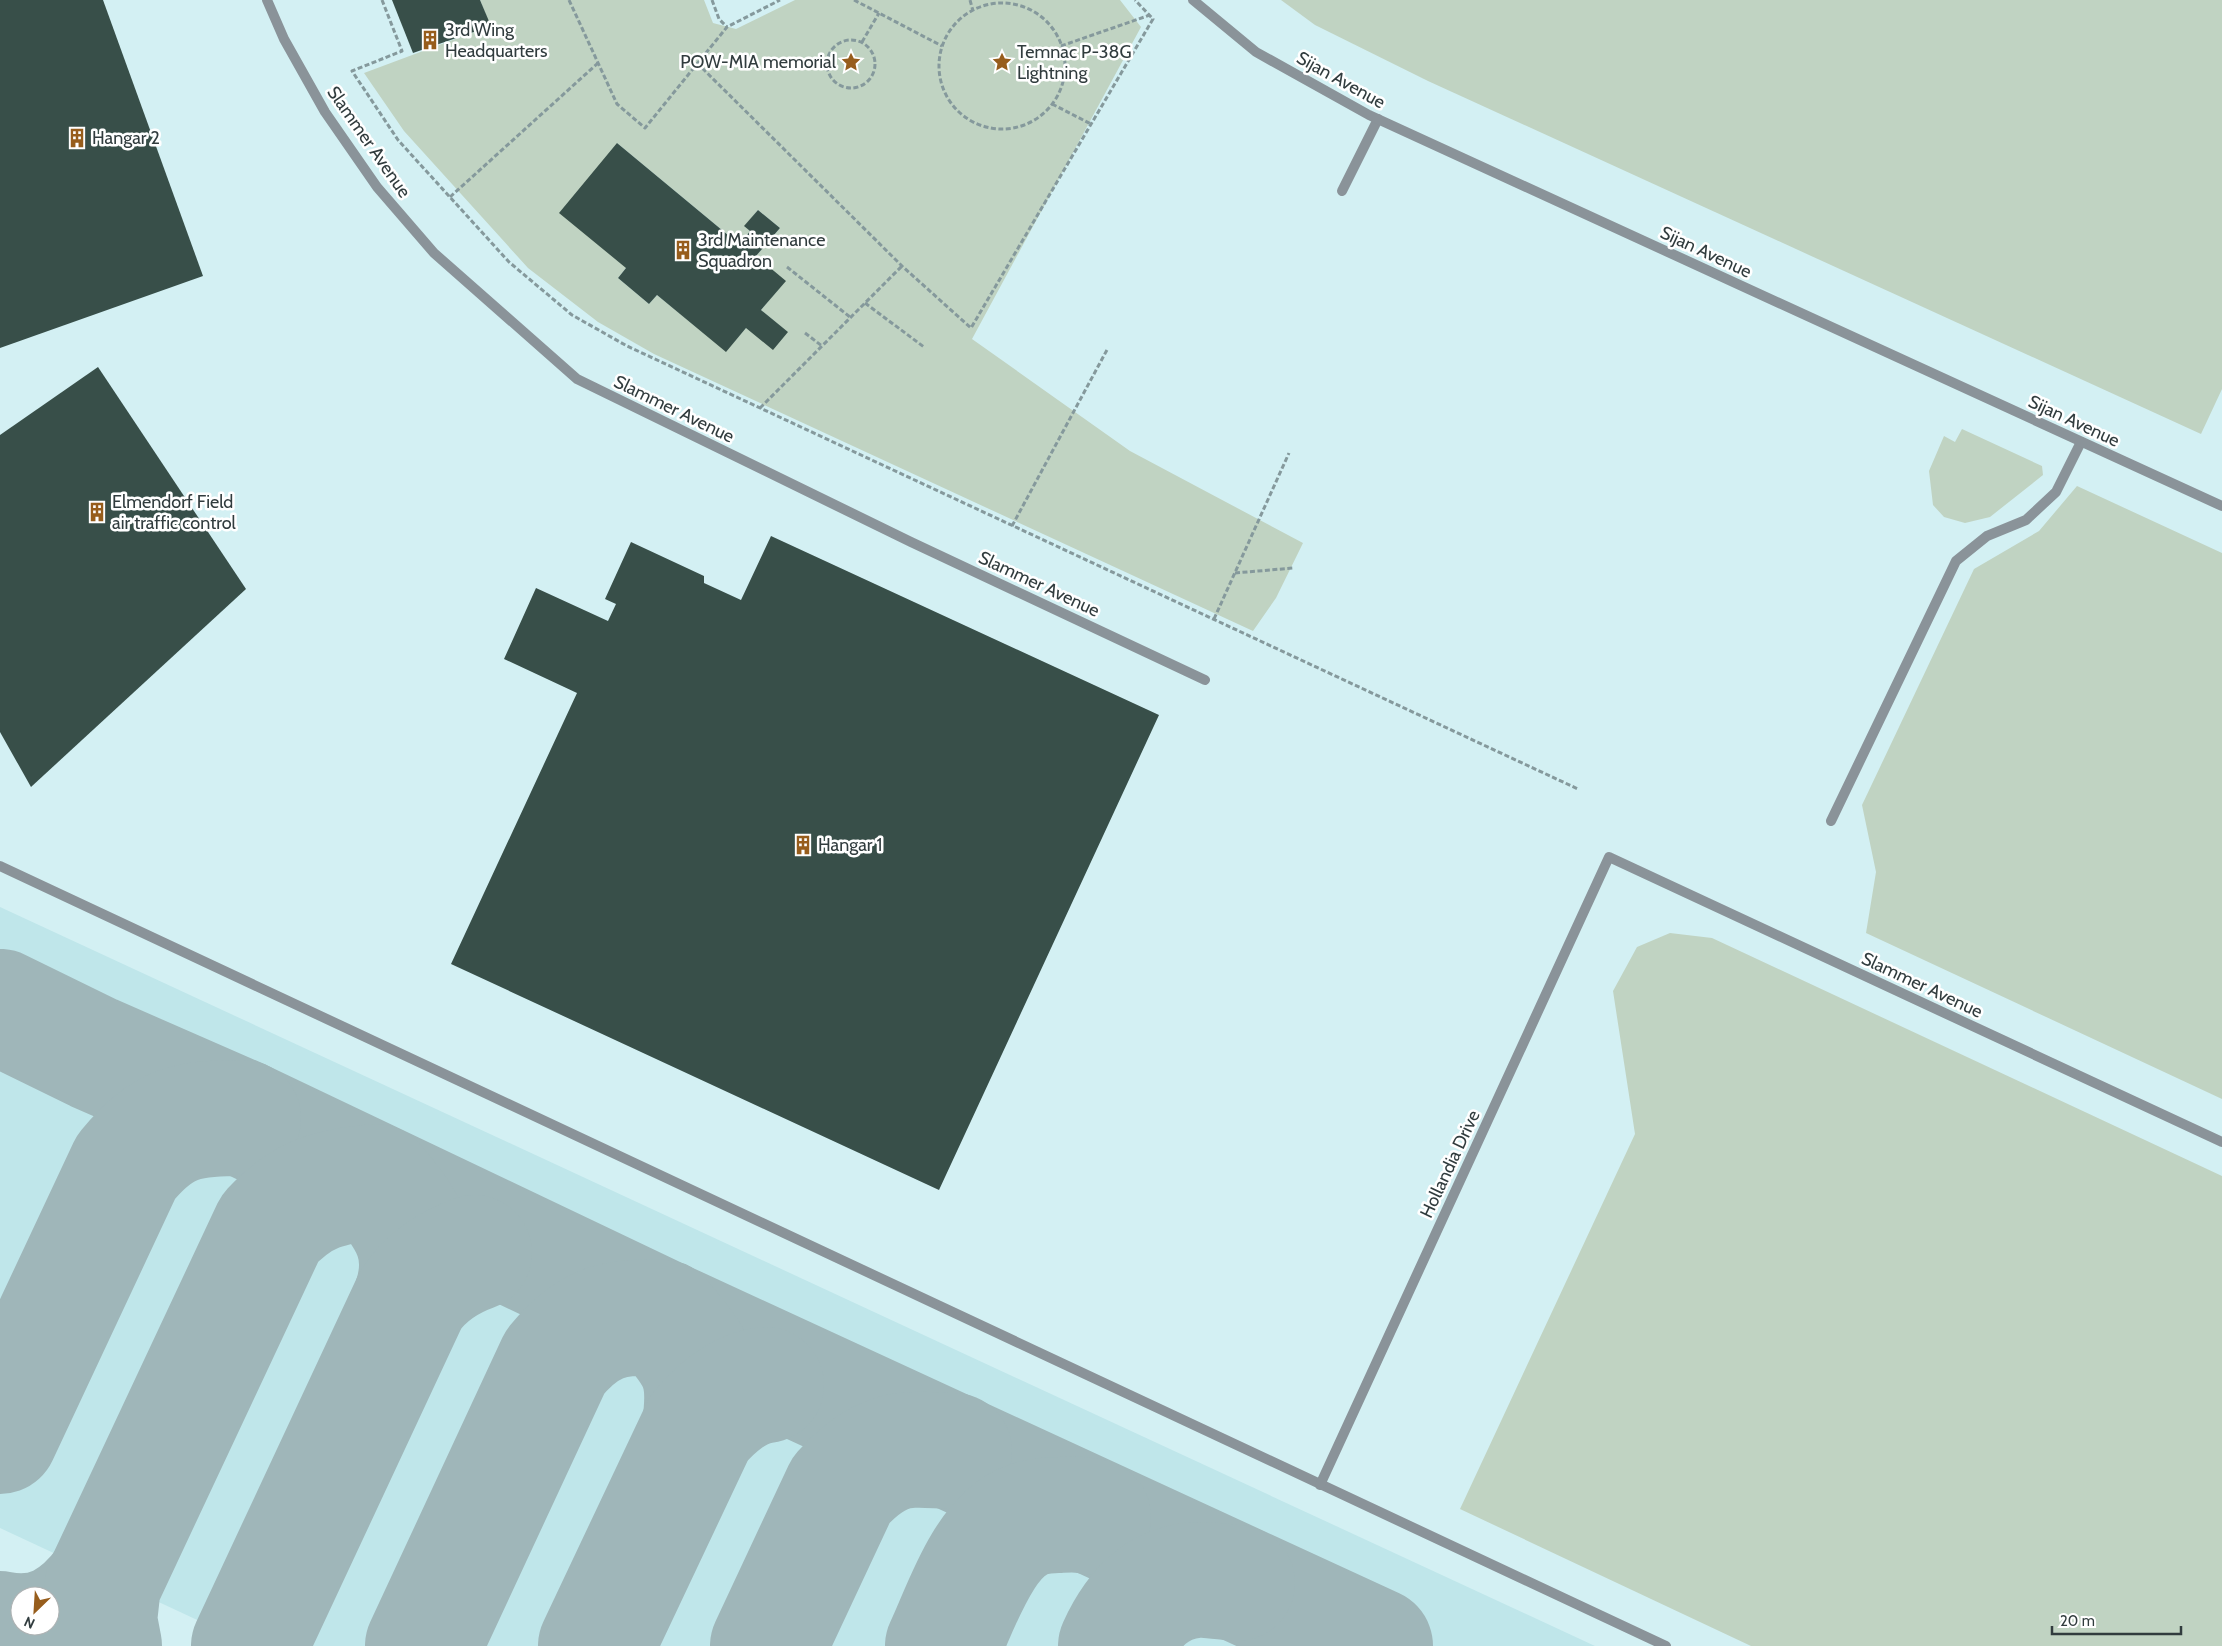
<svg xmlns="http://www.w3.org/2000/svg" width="2222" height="1646" viewBox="0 0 2222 1646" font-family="Cabin,sans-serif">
<rect width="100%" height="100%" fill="#d3f0f3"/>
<!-- built -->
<path fill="#bfe6ea" d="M 0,907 L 1595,1646 L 253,1646 L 0,1528 Z"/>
<!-- green -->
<g fill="#c0d3c2" fill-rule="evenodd">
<path d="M 480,0 L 704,0 L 713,23 L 736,29 L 795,0 L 1120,0 L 1141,27 L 972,339 L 1130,451 L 1303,543 L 1276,598 L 1253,631 L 654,354 L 598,322 L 528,268 L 404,131 L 364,73 L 490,26 ZM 617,143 L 740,245 L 750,231 L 745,226 L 758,210 L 780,228 L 756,256 L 785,281 L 761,310 L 787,332 L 746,328 L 726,351 L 657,295 L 649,304 L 618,278 L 626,268 Z"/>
<path d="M 1281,0 L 2222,0 L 2222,389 L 2201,434 L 1428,81 L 1315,25 Z"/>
<path d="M 1962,429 L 2042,466 L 2043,475 L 1990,517 L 1965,523 L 1944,517 L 1933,505 L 1929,471 L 1944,436 L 1955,442 Z"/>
<path d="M 2077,486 L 2222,553 L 2222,1099 L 1866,933 L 1876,872 L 1862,805 L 1974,569 L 2039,531 Z"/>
<path d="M 1670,933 L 1712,938 L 2222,1176 L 2222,1646 L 1751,1646 L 1460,1509 L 1635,1134 L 1613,991 L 1637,947 Z"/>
</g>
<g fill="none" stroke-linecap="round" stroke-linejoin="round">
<!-- taxiway -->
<g stroke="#9fb6b9" stroke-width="116">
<path d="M 0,1007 L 94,1053 L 243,1118 L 663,1318 L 1375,1646"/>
<path d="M 0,1436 L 126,1167 C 163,1122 187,1118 243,1118"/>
<path d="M 0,1629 C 45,1638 76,1619 103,1584"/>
<path d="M 104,1646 L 99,1620 L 103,1584 L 270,1228 C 304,1192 329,1187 376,1182 C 408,1219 428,1249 411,1299"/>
<path d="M 249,1646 L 411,1299 C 427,1276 449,1262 474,1253"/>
<path d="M 423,1646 L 555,1362 C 587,1323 613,1315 663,1318 C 698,1359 707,1371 700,1427"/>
<path d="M 596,1646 L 699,1428 C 716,1408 739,1388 766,1385"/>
<path d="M 768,1646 L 841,1490 C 859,1470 882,1451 911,1450 C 925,1449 940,1451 954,1451"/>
<path d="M 943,1646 C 961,1608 981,1542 1022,1522 C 1033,1517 1047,1515 1059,1515 C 1071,1514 1082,1514 1093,1517"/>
<path d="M 1116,1646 C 1132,1611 1154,1584 1195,1580 C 1208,1579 1224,1582 1237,1583"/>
</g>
</g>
<!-- building -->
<g fill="#384f49">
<path d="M 0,0 L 103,0 L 203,276 L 0,348 Z"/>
<path d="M 392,0 L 480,0 L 491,26 L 413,53 Z"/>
<path d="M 617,143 L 740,245 L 750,231 L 744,226 L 758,210 L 780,228 L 756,256 L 786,281 L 761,310 L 788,332 L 773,350 L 746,328 L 726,352 L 657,295 L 649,304 L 618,278 L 626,268 L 559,213 Z"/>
<path d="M 98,367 L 246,589 L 31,787 L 0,732 L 0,435 Z"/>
<path d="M 771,536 L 1159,715 L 939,1190 L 451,964 L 577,693 L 504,659 L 536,588 L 608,621 L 616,604 L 605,599 L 631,542 L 704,576 L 704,583 L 741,600 Z"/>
</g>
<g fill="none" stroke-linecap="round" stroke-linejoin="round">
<!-- path -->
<g stroke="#85999c" stroke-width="3" stroke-dasharray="5 2.5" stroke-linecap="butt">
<path d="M 382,0 L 402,51 L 352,71 L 398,140 L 509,262 L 572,315 L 627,346 L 1578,789"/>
<path d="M 569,0 L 617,104 L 645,128 L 727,27 L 780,0"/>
<path d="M 712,0 L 719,19 L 727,27"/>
<path d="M 854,0 L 942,46"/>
<path d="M 970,0 L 973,11"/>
<circle cx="1002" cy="66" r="63"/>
<circle cx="851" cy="64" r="24"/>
<path d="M 862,42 L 879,13"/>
<path d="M 1061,46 L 1150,15"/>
<path d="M 697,63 L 902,266 L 971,328 L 1153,19 L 1135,0"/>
<path d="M 1052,104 L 1091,124"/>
<path d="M 450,197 L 598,63"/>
<path d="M 787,267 L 850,317"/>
<path d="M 865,303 L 924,347"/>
<path d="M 805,333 L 822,346"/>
<path d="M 760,408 L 902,266"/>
<path d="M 1012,526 L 1108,348"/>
<path d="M 1235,573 L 1293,568"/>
<path d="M 1214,619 L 1289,453"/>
</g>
<!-- lane -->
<g stroke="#8a9399" stroke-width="10">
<path d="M 1342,191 L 1378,119"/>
<path d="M 1831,821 L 1956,561 L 1987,536 L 2026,520 L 2056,492 L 2081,442"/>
<path d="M 0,866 L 1666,1646"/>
</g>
<!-- street -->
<g stroke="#8a9399" stroke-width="10">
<path d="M 267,0 L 284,39 L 325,112 L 377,187 L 434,253 L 577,379 L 911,542 L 1205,680"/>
<path d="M 1193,0 L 1256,52 L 1369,115 L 2222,506"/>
<path d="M 1320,1485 L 1609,857 L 2222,1142"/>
</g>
</g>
<!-- icons -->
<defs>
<symbol id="building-bare" viewBox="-9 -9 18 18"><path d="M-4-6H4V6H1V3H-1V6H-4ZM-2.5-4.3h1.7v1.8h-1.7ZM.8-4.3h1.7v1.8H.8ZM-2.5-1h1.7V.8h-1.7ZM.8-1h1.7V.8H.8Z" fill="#975d1c" stroke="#fff" stroke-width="2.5" paint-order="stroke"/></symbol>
<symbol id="sight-bare" viewBox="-9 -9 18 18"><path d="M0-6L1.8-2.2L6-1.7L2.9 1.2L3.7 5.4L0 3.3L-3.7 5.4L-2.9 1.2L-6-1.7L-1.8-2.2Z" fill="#975d1c" stroke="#fff" stroke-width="2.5" paint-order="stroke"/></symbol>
</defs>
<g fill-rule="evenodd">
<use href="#building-bare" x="416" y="26" width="28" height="28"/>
<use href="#sight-bare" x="837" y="48" width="28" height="28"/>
<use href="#sight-bare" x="988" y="48" width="28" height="28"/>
<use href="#building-bare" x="63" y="124" width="28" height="28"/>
<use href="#building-bare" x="669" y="236" width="28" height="28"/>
<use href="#building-bare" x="83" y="498" width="28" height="28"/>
<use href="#building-bare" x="789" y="831" width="28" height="28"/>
</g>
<g text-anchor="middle" stroke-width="5" stroke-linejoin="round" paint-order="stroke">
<!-- poi labels -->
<g font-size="18" fill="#313c3e" stroke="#fff" text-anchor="start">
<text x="445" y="36">3rd Wing<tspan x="445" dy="21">Headquarters</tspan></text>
<text x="1017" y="58">Temnac P-38G<tspan x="1017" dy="21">Lightning</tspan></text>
<text x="836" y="68" text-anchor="end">POW-MIA memorial</text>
<text x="92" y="144">Hangar 2</text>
<text x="698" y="246">3rd Maintenance<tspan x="698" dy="21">Squadron</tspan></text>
<text x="112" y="508">Elmendorf Field<tspan x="112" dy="21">air traffic control</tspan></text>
<text x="818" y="851">Hangar 1</text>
</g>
<!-- street labels -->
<g font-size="18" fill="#313c3e" stroke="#fff">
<text transform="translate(1341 80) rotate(29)" y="6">Sijan Avenue</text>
<text transform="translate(369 142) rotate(55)" y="6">Slammer Avenue</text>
<text transform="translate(1706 252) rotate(25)" y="6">Sijan Avenue</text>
<text transform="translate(674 409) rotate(26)" y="6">Slammer Avenue</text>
<text transform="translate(2074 421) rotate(25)" y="6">Sijan Avenue</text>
<text transform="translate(1039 584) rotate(25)" y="6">Slammer Avenue</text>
<text transform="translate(1922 985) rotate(25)" y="6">Slammer Avenue</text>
<text transform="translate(1450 1164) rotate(-65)" y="6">Hollandia Drive</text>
</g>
</g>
<!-- north arrow -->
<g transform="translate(35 1611) rotate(205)"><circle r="24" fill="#ffffff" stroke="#adb1b2"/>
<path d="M0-4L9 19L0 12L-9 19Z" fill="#975d1c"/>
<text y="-8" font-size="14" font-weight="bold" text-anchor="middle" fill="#313c3e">N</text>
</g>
<!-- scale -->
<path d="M2052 1626v8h129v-8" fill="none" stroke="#313c3e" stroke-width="2.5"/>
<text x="2060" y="1626" font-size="15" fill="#313c3e" stroke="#ffffff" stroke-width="4" paint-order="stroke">20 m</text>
</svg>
